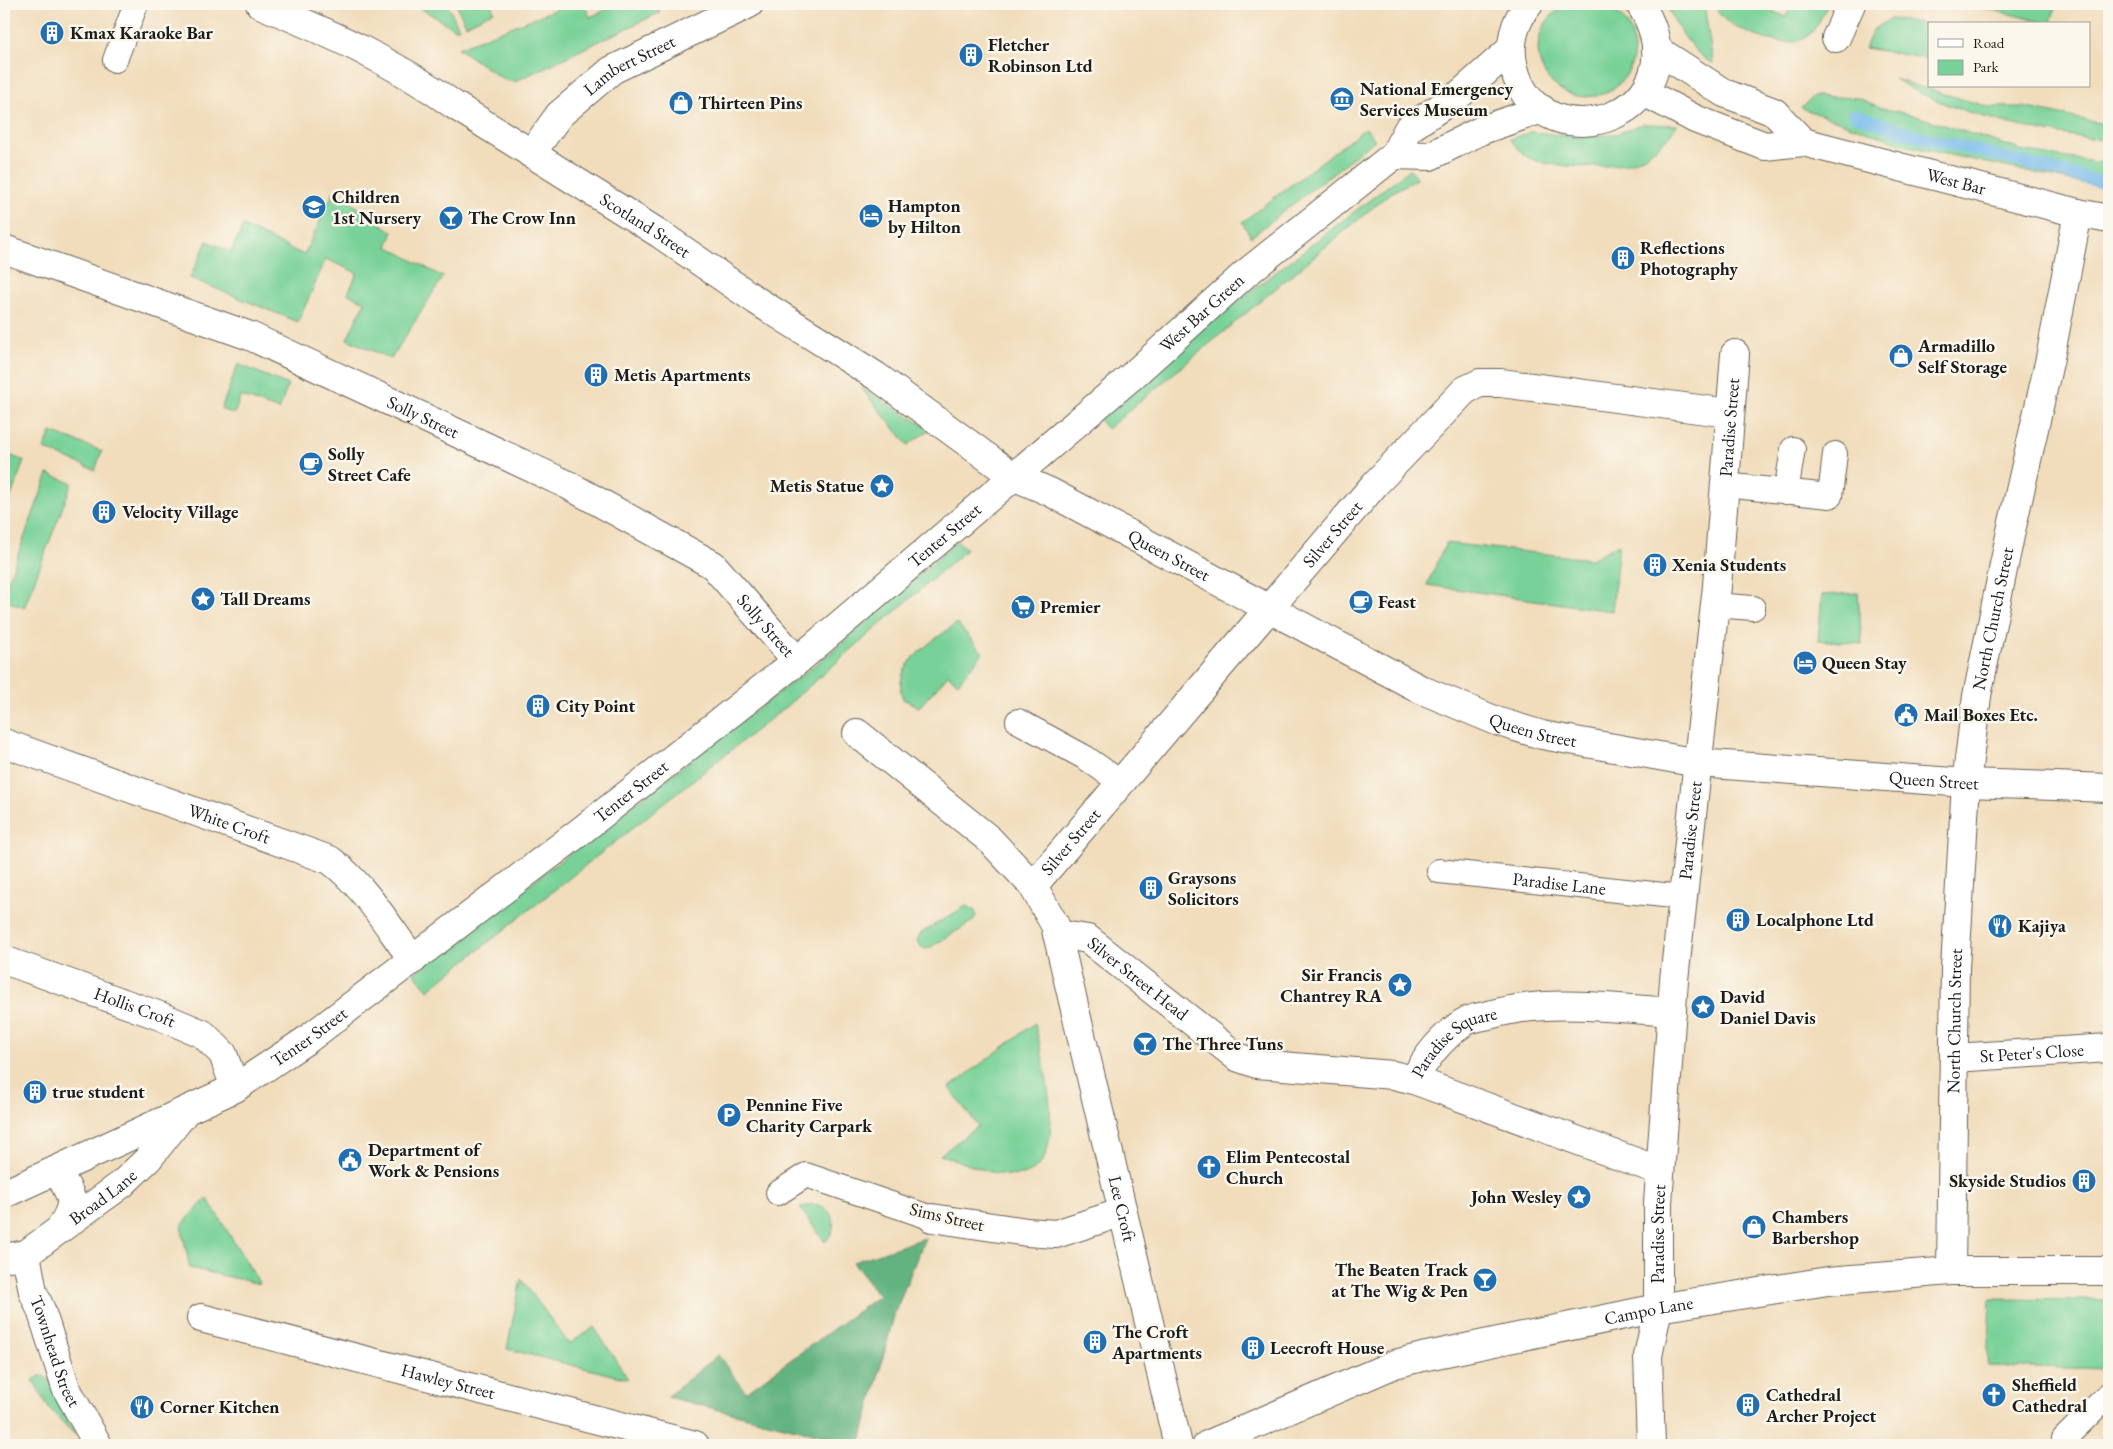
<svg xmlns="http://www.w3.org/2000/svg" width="2113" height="1449" viewBox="0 0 2113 1449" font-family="'EB Garamond',serif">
<rect width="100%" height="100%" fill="#fbf7ec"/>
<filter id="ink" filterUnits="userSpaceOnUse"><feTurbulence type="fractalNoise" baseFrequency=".02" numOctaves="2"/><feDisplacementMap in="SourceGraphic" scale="10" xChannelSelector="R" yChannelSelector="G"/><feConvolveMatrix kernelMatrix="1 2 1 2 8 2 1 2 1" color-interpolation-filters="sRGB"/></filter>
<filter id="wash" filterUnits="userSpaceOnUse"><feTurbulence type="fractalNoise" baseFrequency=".0096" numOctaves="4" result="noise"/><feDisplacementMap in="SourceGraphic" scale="20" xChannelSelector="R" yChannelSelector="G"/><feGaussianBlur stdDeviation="1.12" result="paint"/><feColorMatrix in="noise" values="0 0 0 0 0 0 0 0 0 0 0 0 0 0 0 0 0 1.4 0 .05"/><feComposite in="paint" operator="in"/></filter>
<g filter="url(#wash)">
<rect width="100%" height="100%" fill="#f1ddbc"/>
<!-- green -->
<g fill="#78d198" stroke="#4a765a">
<circle cx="1586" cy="49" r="48"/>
<path d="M 413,4 L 447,4 L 459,28 L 455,29 Z"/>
<path d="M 456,4 L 491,4 L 494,11 L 466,25 Z"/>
<path d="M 569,4 L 584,4 L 590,17 L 619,4 L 660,4 L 659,13 L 514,82 L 504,80 L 458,48 Z"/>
<path d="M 1666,4 L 1704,4 L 1713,63 C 1696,58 1672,20 1666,4 Z"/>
<path d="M 1714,4 L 1757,4 L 1786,17 L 1792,4 L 1820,4 L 1827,6 C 1820,20 1814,36 1798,41 C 1778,47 1741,32 1725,20 C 1720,16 1717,9 1714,4 Z"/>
<path d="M 1967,4 L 2056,4 L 2051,24 Z"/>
<path d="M 1890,19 L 1899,19 L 1929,25 L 1929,59 L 1865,48 L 1873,30 Z"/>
<path d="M 1894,79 L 1989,107 L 2023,107 L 2109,125 L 2109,140 C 2044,135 1950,114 1894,79 Z"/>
<path d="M 1813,96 L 1858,98 L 1882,108 L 1913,115 L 2027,152 L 2109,164 L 2109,189 L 1908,146 L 1801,108 Z"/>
<path d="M 1642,124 L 1677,125 C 1668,139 1652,153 1637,160 C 1617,170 1544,169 1526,156 C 1520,152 1515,145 1510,139 L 1532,132 L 1580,137 L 1616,134 Z"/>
<path d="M 1366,128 L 1375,140 L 1251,237 L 1242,222 Z"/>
<path d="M 1410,169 L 1418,178 L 1389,194 L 1107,429 L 1098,418 L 1190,338 Z"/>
<path d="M 334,191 L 393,232 L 387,246 L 443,277 L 391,359 L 347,339 L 365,302 L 348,294 L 357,273 L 326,259 L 298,322 L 190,278 L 207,241 L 231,252 L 243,226 L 304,255 Z"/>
<path d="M 238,364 L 288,385 L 279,410 L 241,396 L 234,414 L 221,409 Z"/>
<path d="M 861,388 L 930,429 L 908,445 Z"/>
<path d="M 51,432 L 102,451 L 95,470 L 44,449 Z"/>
<path d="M 5,453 L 24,461 L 4,515 L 4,456 Z"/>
<path d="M 48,474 L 72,483 L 24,608 L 4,600 L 4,592 Z"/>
<path d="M 957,541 L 967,549 L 783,709 L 428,990 L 414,973 L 833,651 Z"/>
<path d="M 1446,543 L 1591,559 L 1619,544 L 1612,611 L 1427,585 Z"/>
<path d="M 1858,593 L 1862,644 L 1818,640 L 1822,595 Z"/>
<path d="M 957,623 L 983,653 L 958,683 L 948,675 L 919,707 L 903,699 C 890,664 934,641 957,623 Z"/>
<path d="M 966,906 L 975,911 L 976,916 L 973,921 L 929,948 L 926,949 L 919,945 L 917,940 L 921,933 Z"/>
<path d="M 1035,1023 C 1042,1059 1079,1186 1006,1175 C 984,1172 961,1161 940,1155 L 978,1126 L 949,1088 Z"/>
<path d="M 207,1198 L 260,1284 L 190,1268 L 181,1226 Z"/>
<path d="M 812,1204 C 834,1205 840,1228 825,1242 L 800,1208 Z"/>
<path d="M 521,1279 L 569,1344 L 594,1327 L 628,1379 L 507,1349 Z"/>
<path d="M 1990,1299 L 2109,1300 L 2109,1369 L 1987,1366 Z"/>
<path d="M 42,1375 L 52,1382 L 75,1435 L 49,1408 L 33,1380 Z"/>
</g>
<!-- forest -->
<path fill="#62b380" stroke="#3f684e" d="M 925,1238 L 895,1312 L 860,1445 L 667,1397 L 718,1355 L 746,1392 L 879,1296 L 853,1262 Z"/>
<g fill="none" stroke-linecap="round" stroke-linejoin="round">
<!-- stream -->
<path stroke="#75baec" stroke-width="12" d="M 1854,114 L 1910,134 L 2109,184"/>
</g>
</g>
<g filter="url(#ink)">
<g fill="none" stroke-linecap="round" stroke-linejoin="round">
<defs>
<g id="service">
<path d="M 115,60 L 136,4"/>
<path d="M 1724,485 L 1830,496 L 1835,454"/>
<path d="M 1786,492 L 1793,449"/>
<path d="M 1714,605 L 1753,608"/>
<path d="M 1018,721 L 1086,758 L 1120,782"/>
<path id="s1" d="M 1439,871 L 1682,897"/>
<path d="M 778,1193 L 806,1175 L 932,1218"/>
<path d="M 2064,1445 L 2064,1439 L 2109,1394"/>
</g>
<path id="pedestrian" d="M 1651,1445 L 1648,1356 L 1658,1308"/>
<g id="minor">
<path d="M 1836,38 L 1851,4"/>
<path d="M 1656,49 L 1724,93 L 1774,112 L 1803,142"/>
<path id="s2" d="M 1644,92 L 1695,119 L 1765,146 L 1803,142 L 2078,213 L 2109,219"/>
<path id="s3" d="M 531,154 L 559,115 L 612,70 L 749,4"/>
<path id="s4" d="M 4,249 L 250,336 L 568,485 L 713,565 L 797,661"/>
<path id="s5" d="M 1013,476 L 1050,492 L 1422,690 L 1499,722 L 1542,735 L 1698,763 L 1966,783 L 2109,788"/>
<path id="s6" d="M 857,733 L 990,840 L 1033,886 L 1055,925 L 1178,1445"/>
<path id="s7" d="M 4,743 L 330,860 C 365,886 387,925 413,960"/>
<path id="s8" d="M 1033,886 L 1375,484 L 1465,390 L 1480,383 L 1501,383 L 1729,413"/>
<path id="s9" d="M 1057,934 L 1088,939 L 1237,1057 L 1257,1064 L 1393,1075 L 1414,1080"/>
<path id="s10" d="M 4,960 L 160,1016 L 203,1034 L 223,1054 L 235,1088"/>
<path id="s11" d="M 1954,1058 L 2109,1048"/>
<path id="s12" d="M 1660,1171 L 1414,1080 C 1426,1057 1442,1037 1463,1023 C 1470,1018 1481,1017 1489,1015 C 1548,998 1611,1008 1672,1012"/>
<path d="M 932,1218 L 1027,1232 L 1056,1234 L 1123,1212"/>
<path id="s13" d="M 26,1254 L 33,1292 L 41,1310 L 66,1388 L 98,1445"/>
<path id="s14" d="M 1951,1271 L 1955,968 L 1966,783 L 1977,696 L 2011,531 L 2050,358 L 2078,213"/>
<path id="s15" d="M 1658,1308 L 1658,1203 L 1674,980 L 1717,586 L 1735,354"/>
<path id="s16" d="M 201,1318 L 695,1445"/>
<path id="s17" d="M 1207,1445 L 1395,1364 L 1422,1357 L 1658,1308 L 1828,1281 L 1951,1271 L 2109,1271"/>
</g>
<g id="tertiary">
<path id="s18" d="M 260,4 C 327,32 395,62 454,105 L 660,234 L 757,301 L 876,376 L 1013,476"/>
</g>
<g id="secondary">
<path d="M 1529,4 C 1514,21 1508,46 1514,68 C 1540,172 1709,112 1640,4"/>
<path d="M 1394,155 L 1430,156 L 1482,130 L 1542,109"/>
<path d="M 57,1170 C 72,1198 78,1200 60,1229"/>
<path id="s19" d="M 4,1194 L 235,1088 L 308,1039 L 577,834 L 797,661 L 1132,376 L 1245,274 L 1394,155 L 1408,129 L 1460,94 L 1511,49"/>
<path id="s20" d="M 4,1258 L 26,1254 L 122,1184 L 148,1159 L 182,1116"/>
</g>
</defs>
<!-- service casing -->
<use href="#service" stroke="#676054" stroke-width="26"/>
<!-- pedestrian casing -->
<use href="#pedestrian" stroke="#676054" stroke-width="30"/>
<!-- minor casing -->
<use href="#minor" stroke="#676054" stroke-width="30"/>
<!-- tertiary casing -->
<use href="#tertiary" stroke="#676054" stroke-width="30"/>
<!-- secondary casing -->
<use href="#secondary" stroke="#676054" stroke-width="30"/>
<!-- service -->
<use href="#service" stroke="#fff" stroke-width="24"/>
<!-- pedestrian -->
<use href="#pedestrian" stroke="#fff" stroke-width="28"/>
<!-- minor -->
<use href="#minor" stroke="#fff" stroke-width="28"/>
<!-- tertiary -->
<use href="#tertiary" stroke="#fff" stroke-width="28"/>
<!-- secondary -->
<use href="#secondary" stroke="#fff" stroke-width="28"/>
</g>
</g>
<!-- icons -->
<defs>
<symbol id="building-disc" viewBox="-11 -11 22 22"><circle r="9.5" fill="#1f6fb2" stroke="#fbf7ec"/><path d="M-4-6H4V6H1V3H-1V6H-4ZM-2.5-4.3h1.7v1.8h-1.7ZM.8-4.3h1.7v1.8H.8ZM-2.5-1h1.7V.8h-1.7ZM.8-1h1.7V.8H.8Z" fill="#fff"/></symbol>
<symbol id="museum-disc" viewBox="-11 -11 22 22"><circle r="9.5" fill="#1f6fb2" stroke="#fbf7ec"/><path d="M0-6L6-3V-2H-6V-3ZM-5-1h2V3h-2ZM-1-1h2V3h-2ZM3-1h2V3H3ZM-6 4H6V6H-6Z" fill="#fff"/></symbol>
<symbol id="shop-disc" viewBox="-11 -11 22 22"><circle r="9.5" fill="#1f6fb2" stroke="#fbf7ec"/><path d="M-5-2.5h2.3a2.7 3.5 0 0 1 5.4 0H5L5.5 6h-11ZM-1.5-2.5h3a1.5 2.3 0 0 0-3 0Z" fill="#fff"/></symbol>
<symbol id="school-disc" viewBox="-11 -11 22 22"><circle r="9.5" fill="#1f6fb2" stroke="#fbf7ec"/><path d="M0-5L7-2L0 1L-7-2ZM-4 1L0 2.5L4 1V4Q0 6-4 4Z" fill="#fff"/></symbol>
<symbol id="hotel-disc" viewBox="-11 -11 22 22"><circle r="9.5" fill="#1f6fb2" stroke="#fbf7ec"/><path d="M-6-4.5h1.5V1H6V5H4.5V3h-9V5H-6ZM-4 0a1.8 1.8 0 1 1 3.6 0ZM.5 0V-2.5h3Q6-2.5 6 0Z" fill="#fff"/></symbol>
<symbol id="bar-disc" viewBox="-11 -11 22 22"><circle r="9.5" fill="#1f6fb2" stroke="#fbf7ec"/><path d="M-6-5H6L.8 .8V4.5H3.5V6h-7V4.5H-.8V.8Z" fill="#fff"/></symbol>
<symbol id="cafe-disc" viewBox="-11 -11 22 22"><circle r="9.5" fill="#1f6fb2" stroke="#fbf7ec"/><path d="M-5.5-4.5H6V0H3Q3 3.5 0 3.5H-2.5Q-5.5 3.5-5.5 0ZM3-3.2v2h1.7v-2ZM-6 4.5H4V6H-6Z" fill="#fff"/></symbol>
<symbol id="sight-disc" viewBox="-11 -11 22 22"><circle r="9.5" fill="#1f6fb2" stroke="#fbf7ec"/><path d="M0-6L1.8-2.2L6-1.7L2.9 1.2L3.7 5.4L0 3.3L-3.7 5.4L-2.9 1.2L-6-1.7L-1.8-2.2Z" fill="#fff"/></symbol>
<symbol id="supermarket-disc" viewBox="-11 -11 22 22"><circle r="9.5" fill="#1f6fb2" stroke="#fbf7ec"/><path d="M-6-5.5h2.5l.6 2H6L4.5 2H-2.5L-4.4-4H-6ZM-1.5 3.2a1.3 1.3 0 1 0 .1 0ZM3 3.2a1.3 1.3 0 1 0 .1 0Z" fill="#fff"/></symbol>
<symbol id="civic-disc" viewBox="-11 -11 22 22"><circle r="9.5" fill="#1f6fb2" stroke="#fbf7ec"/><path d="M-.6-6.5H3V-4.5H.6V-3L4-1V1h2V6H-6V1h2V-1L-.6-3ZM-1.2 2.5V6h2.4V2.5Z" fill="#fff"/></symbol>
<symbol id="restaurant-disc" viewBox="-11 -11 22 22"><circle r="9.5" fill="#1f6fb2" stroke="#fbf7ec"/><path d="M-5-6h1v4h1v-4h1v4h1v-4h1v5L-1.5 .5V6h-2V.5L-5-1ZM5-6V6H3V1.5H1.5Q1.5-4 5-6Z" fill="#fff"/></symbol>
<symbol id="parking-disc" viewBox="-11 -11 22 22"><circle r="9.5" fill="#1f6fb2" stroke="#fbf7ec"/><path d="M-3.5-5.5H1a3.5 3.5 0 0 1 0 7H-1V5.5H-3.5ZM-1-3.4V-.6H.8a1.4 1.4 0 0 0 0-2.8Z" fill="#fff"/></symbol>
<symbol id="church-disc" viewBox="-11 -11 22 22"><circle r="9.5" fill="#1f6fb2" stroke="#fbf7ec"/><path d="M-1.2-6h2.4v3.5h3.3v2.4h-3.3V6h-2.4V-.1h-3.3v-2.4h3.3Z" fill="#fff"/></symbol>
</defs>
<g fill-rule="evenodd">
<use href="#building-disc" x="38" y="19" width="28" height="28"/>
<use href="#building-disc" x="957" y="41" width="28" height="28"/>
<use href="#museum-disc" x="1328" y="85" width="28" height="28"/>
<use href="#shop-disc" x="667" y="89" width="28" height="28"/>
<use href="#school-disc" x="300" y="193" width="28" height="28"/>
<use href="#hotel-disc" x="857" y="202" width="28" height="28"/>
<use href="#bar-disc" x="437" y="204" width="28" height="28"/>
<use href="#building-disc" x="1609" y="244" width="28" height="28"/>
<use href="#shop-disc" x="1887" y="342" width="28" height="28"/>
<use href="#building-disc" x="582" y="361" width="28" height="28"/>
<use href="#cafe-disc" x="297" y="450" width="28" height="28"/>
<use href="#sight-disc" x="868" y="472" width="28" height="28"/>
<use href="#building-disc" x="90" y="498" width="28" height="28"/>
<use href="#building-disc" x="1641" y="551" width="28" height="28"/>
<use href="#sight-disc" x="189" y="585" width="28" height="28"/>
<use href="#cafe-disc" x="1347" y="588" width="28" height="28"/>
<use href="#supermarket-disc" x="1009" y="593" width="28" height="28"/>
<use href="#hotel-disc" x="1791" y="649" width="28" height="28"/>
<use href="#building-disc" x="524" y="692" width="28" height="28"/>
<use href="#civic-disc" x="1892" y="701" width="28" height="28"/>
<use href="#building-disc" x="1137" y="874" width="28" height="28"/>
<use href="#building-disc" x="1724" y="906" width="28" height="28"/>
<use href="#restaurant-disc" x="1986" y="912" width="28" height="28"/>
<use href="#sight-disc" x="1386" y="971" width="28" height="28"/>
<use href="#sight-disc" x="1689" y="993" width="28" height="28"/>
<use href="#bar-disc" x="1131" y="1030" width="28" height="28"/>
<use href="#building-disc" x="21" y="1078" width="28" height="28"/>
<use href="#parking-disc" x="715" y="1101" width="28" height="28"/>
<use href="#civic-disc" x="336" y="1146" width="28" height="28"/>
<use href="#church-disc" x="1195" y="1153" width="28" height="28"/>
<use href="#building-disc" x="2070" y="1167" width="28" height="28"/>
<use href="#sight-disc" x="1565" y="1183" width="28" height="28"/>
<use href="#shop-disc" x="1740" y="1213" width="28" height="28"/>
<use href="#bar-disc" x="1471" y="1266" width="28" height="28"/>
<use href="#building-disc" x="1081" y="1328" width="28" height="28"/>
<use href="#building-disc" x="1239" y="1334" width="28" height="28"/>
<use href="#church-disc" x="1980" y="1381" width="28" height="28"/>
<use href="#building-disc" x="1734" y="1391" width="28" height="28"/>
<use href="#restaurant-disc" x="128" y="1393" width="28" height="28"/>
</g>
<g text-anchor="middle" stroke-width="5" stroke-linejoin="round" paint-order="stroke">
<!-- poi labels -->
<g font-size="18" font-weight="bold" fill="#1c1c1c" stroke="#fbf7ec" text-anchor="start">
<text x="70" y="39">Kmax Karaoke Bar</text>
<text x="988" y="51">Fletcher<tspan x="988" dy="21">Robinson Ltd</tspan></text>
<text x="1360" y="95">National Emergency<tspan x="1360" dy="21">Services Museum</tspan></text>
<text x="698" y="109">Thirteen Pins</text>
<text x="332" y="203">Children<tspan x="332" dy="21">1st Nursery</tspan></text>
<text x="888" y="212">Hampton<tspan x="888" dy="21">by Hilton</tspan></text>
<text x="468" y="224">The Crow Inn</text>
<text x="1640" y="254">Reflections<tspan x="1640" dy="21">Photography</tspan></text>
<text x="1918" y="352">Armadillo<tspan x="1918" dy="21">Self Storage</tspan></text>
<text x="614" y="381">Metis Apartments</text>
<text x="328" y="460">Solly<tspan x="328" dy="21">Street Cafe</tspan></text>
<text x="864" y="492" text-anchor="end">Metis Statue</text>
<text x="122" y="518">Velocity Village</text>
<text x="1672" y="571">Xenia Students</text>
<text x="220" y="605">Tall Dreams</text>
<text x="1378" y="608">Feast</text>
<text x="1040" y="613">Premier</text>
<text x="1822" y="669">Queen Stay</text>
<text x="556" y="712">City Point</text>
<text x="1924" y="721">Mail Boxes Etc.</text>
<text x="1168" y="884">Graysons<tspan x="1168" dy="21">Solicitors</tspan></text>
<text x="1756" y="926">Localphone Ltd</text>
<text x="2018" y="932">Kajiya</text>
<text x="1382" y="981" text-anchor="end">Sir Francis<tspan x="1382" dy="21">Chantrey RA</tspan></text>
<text x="1720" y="1003">David<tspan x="1720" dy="21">Daniel Davis</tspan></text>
<text x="1162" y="1050">The Three Tuns</text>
<text x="52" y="1098">true student</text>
<text x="746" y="1111">Pennine Five<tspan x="746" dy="21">Charity Carpark</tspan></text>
<text x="368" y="1156">Department of<tspan x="368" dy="21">Work &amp; Pensions</tspan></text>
<text x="1226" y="1163">Elim Pentecostal<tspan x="1226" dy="21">Church</tspan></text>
<text x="2066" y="1187" text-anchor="end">Skyside Studios</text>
<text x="1562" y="1203" text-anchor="end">John Wesley</text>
<text x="1772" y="1223">Chambers<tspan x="1772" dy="21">Barbershop</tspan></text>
<text x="1468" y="1276" text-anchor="end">The Beaten Track<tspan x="1468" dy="21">at The Wig &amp; Pen</tspan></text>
<text x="1112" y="1338">The Croft<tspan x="1112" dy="21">Apartments</tspan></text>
<text x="1270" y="1354">Leecroft House</text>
<text x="2012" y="1391">Sheffield<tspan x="2012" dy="21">Cathedral</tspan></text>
<text x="1766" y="1401">Cathedral<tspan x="1766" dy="21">Archer Project</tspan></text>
<text x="160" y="1413">Corner Kitchen</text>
</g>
<!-- street labels -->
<g font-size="18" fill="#1c1c1c" stroke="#fbf7ec">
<text dy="6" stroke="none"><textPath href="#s3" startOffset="135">Lambert Street</textPath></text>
<text dy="6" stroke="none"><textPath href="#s2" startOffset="329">West Bar</textPath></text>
<text dy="6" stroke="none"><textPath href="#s18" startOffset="445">Scotland Street</textPath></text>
<text dy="6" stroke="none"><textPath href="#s19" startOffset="1494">West Bar Green</textPath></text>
<text dy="6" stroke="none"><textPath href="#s4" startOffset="452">Solly Street</textPath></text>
<text dy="6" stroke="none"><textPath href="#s15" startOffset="884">Paradise Street</textPath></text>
<text dy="6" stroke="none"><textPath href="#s8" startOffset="462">Silver Street</textPath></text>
<text dy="6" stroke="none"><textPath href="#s19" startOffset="1154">Tenter Street</textPath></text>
<text dy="6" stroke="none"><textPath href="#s5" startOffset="175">Queen Street</textPath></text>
<text dy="6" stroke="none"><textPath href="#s14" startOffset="655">North Church Street</textPath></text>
<text dy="6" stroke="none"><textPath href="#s4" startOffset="858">Solly Street</textPath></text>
<text dy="6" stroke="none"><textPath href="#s5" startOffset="580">Queen Street</textPath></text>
<text dy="6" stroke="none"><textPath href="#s5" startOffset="985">Queen Street</textPath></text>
<text dy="6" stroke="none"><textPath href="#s19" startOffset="749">Tenter Street</textPath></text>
<text dy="6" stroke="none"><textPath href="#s7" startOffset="239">White Croft</textPath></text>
<text dy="6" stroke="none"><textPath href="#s15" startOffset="479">Paradise Street</textPath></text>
<text dy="6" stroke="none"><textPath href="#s8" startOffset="58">Silver Street</textPath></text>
<text dy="6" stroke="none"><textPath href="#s1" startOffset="121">Paradise Lane</textPath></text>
<text dy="6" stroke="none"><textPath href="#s9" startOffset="95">Silver Street Head</textPath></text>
<text dy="6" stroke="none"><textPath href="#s10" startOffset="139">Hollis Croft</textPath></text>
<text dy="6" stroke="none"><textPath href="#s14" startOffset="250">North Church Street</textPath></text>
<text dy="6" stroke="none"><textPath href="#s19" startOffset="344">Tenter Street</textPath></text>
<text dy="6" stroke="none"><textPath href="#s12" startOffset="320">Paradise Square</textPath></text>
<text dy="6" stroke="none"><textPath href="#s11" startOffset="78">St Peter's Close</textPath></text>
<text dy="6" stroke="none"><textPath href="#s20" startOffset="118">Broad Lane</textPath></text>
<text dy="6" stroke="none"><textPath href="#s6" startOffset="570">Lee Croft</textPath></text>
<text transform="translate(947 1217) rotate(13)" y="6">Sims Street</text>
<text dy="6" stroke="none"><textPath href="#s15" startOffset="74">Paradise Street</textPath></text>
<text dy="6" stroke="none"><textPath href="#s17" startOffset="464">Campo Lane</textPath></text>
<text dy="6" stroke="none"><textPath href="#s13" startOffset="102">Townhead Street</textPath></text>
<text dy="6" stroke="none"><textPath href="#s16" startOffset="255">Hawley Street</textPath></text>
</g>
</g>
<!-- margin -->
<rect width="2113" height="1449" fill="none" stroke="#fbf7ec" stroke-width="20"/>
<!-- legend -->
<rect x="1928" y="22" width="162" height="65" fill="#fbf7ec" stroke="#a29f99"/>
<rect x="1938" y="39" width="25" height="8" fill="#ffffff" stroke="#a29f99"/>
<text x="1973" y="48" font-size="15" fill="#1c1c1c">Road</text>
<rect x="1938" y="60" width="25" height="15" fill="#78d198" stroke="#a29f99"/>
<text x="1973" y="72" font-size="15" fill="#1c1c1c">Park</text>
</svg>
